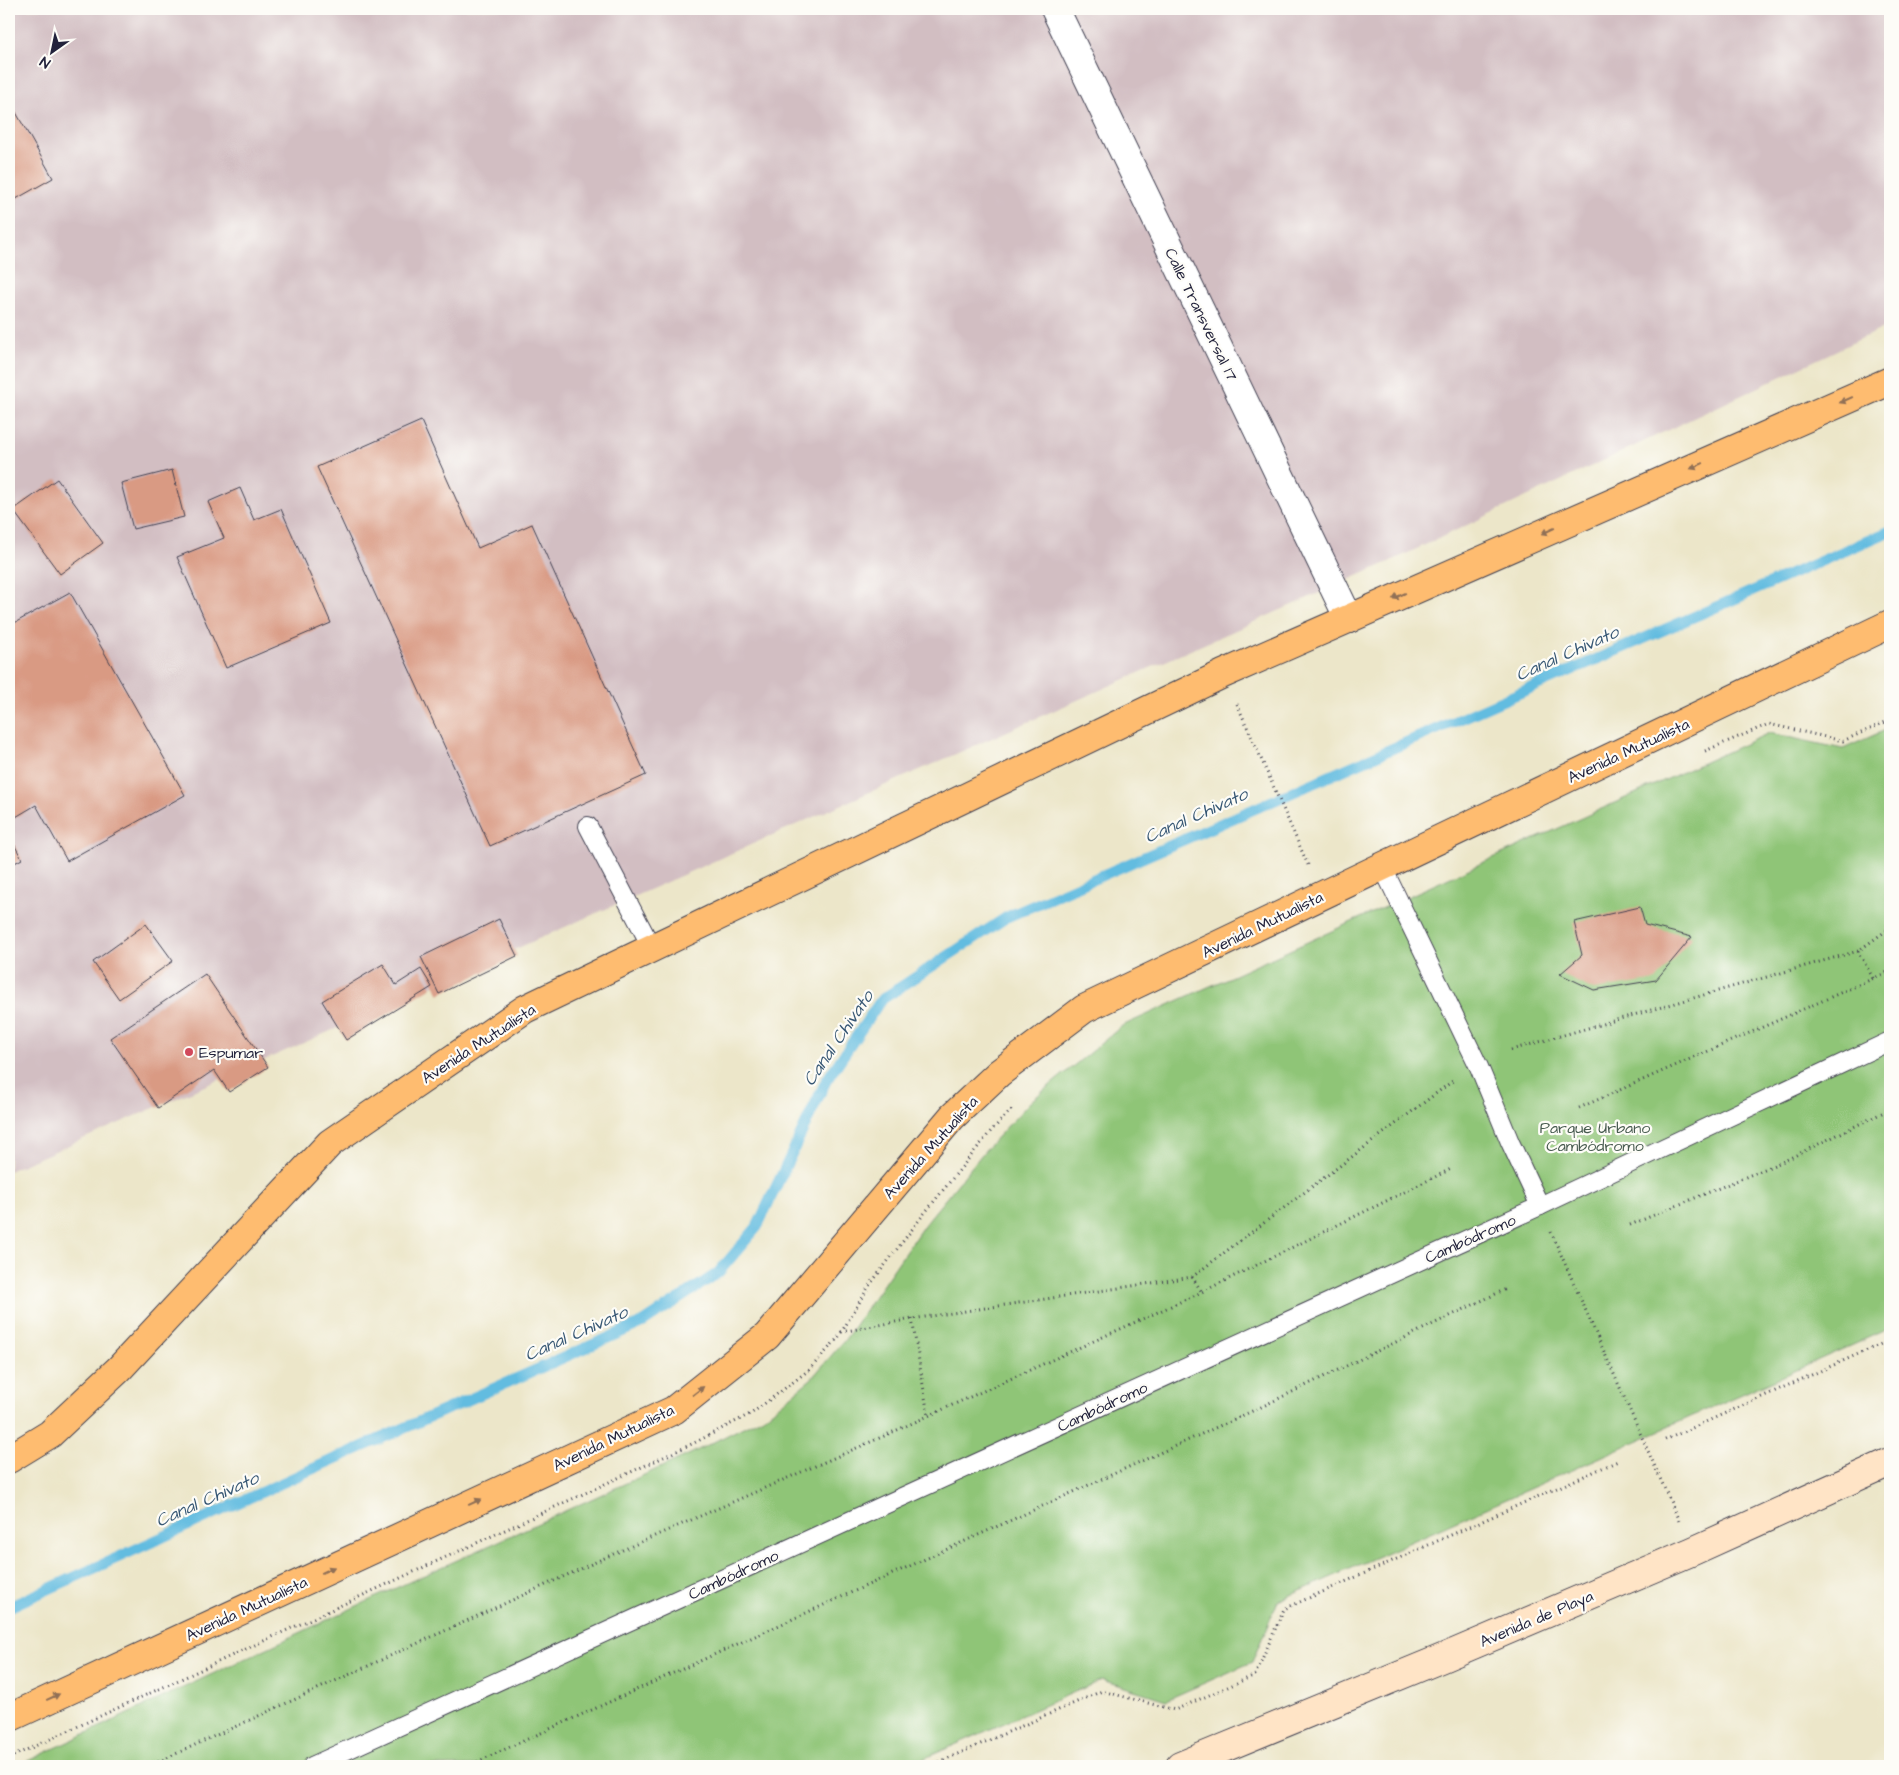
<svg xmlns="http://www.w3.org/2000/svg" width="1899" height="1775" viewBox="0 0 1899 1775" font-family="'Architects Daughter',sans-serif">
<rect width="100%" height="100%" fill="#fdfcf7"/>
<filter id="ink" filterUnits="userSpaceOnUse"><feTurbulence type="fractalNoise" baseFrequency=".02" numOctaves="2"/><feDisplacementMap in="SourceGraphic" scale="10" xChannelSelector="R" yChannelSelector="G"/><feConvolveMatrix kernelMatrix="1 2 1 2 8 2 1 2 1" color-interpolation-filters="sRGB"/></filter>
<filter id="wash" filterUnits="userSpaceOnUse"><feTurbulence type="fractalNoise" baseFrequency=".0096" numOctaves="4" result="noise"/><feDisplacementMap in="SourceGraphic" scale="20" xChannelSelector="R" yChannelSelector="G"/><feGaussianBlur stdDeviation="1.12" result="paint"/><feColorMatrix in="noise" values="0 0 0 0 0 0 0 0 0 0 0 0 0 0 0 0 0 1.4 0 .05"/><feComposite in="paint" operator="in"/></filter>
<g filter="url(#wash)">
<rect width="100%" height="100%" fill="#ece6c9"/>
<!-- industrial -->
<path fill="#d2bec2" d="M 9,9 L 1890,9 L 1890,325 L 1389,562 L 299,1045 L 9,1171 Z"/>
<!-- green -->
<path fill="#8fc577" stroke="#587459" d="M 1890,728 L 1890,1328 L 1278,1601 L 1252,1662 L 1166,1700 L 1102,1680 L 907,1766 L 17,1766 L 363,1603 L 690,1454 L 767,1415 L 811,1379 L 844,1341 L 924,1225 L 987,1148 L 1031,1101 L 1122,1026 L 1769,733 L 1843,749 Z"/>
<g fill="none" stroke-linecap="round" stroke-linejoin="round">
<!-- stream -->
<path stroke="#62bce0" stroke-width="11" d="M 9,1607 L 330,1461 L 644,1322 L 718,1273 L 757,1227 L 826,1081 L 881,1000 L 1007,917 L 1890,531"/>
</g>
<g id="blocks">
<!-- building -->
<g fill="#d99a83">
<path d="M 9,100 L 53,178 L 9,203 Z"/>
<path d="M 421,421 L 478,548 L 532,524 L 646,775 L 490,846 L 317,467 Z"/>
<path d="M 172,470 L 184,517 L 133,529 L 121,483 Z"/>
<path d="M 57,479 L 103,543 L 60,574 L 13,510 Z"/>
<path d="M 240,488 L 254,520 L 281,509 L 331,623 L 226,668 L 177,557 L 224,538 L 208,502 Z"/>
<path d="M 70,592 L 185,795 L 67,861 L 36,805 L 9,821 L 9,653 L 12,651 L 9,645 L 9,626 Z"/>
<path d="M 9,835 L 22,859 L 9,866 Z"/>
<path d="M 1640,907 L 1645,925 L 1692,937 L 1656,980 L 1594,990 L 1560,974 L 1582,955 L 1574,922 Z"/>
<path d="M 499,919 L 517,956 L 439,994 L 421,957 Z"/>
<path d="M 146,924 L 173,961 L 119,999 L 93,962 Z"/>
<path d="M 383,964 L 396,985 L 421,969 L 432,987 L 346,1040 L 322,1001 Z"/>
<path d="M 205,974 L 268,1067 L 229,1092 L 214,1070 L 158,1108 L 110,1038 Z"/>
</g>
</g>
</g>
<g filter="url(#ink)">
<use href="#blocks" fill-opacity="0" stroke="#403f50" stroke-width="1"/>
<g fill="none" stroke-linecap="round" stroke-linejoin="round">
<defs>
<g id="service">
<path d="M 588,826 L 652,948"/>
<path d="M 1382,866 L 1479,1067 L 1510,1142 L 1540,1206"/>
<path d="M 312,1766 L 1540,1206 L 1890,1041"/>
</g>
<path id="minor" d="M 1055,9 L 1349,619"/>
<path id="secondary" d="M 1180,1766 L 1440,1659 L 1693,1551 L 1890,1462"/>
<g id="primary">
<path d="M 9,1459 L 50,1434 L 119,1369 L 330,1143 L 525,1009 L 1223,674 L 1890,381"/>
<path d="M 9,1718 L 674,1410 L 767,1336 L 952,1117 L 999,1073 L 1084,1009 L 1890,624"/>
</g>
</defs>
<!-- service casing -->
<use href="#service" stroke="#403f50" stroke-width="20"/>
<!-- minor casing -->
<use href="#minor" stroke="#403f50" stroke-width="30"/>
<!-- secondary casing -->
<use href="#secondary" stroke="#403f50" stroke-width="30"/>
<!-- primary casing -->
<use href="#primary" stroke="#403f50" stroke-width="30"/>
<!-- path -->
<g stroke="#403f50" stroke-width="3" stroke-dasharray="1 4" stroke-linecap="butt">
<path d="M 1237,704 L 1308,865"/>
<path d="M 1705,751 L 1769,724 L 1843,741 L 1890,720"/>
<path d="M 1858,951 L 1874,980"/>
<path d="M 1511,1050 L 1858,951 L 1890,928"/>
<path d="M 1579,1108 L 1890,971"/>
<path d="M 1630,1225 L 1784,1161 L 1890,1109"/>
<path d="M 1551,1232 L 1679,1521"/>
<path d="M 1192,1277 L 1202,1292"/>
<path d="M 912,1319 L 928,1415"/>
<path d="M 841,1332 L 912,1319 L 1192,1277 L 1454,1080"/>
<path d="M 1665,1440 L 1890,1340"/>
<path d="M 9,1758 L 694,1443 L 752,1413 L 809,1370 L 838,1338 L 869,1286 L 923,1215 L 991,1131 L 1014,1107"/>
<path d="M 149,1766 L 611,1555 L 884,1436 L 1202,1292 L 1453,1168"/>
<path d="M 468,1766 L 1259,1408 L 1506,1289"/>
<path d="M 930,1766 L 1102,1691 L 1175,1710 L 1255,1675 L 1284,1609 L 1618,1461"/>
</g>
<!-- service -->
<use href="#service" stroke="#fff" stroke-width="18"/>
<!-- minor -->
<use href="#minor" stroke="#fff" stroke-width="28"/>
<!-- secondary -->
<use href="#secondary" stroke="#ffe4c6" stroke-width="28"/>
<!-- primary -->
<use href="#primary" stroke="#febc70" stroke-width="28"/>
</g>
<!-- one-way arrows -->
<defs><path id="oneway-solid" d="M-6-.8H1V-3.2L6.5 0L1 3.2V.8H-6Z" transform="scale(1.25)"/></defs>
<g fill="#906f56">
<use href="#oneway-solid" transform="translate(1846 400) rotate(156)"/>
<use href="#oneway-solid" transform="translate(1697 466) rotate(156)"/>
<use href="#oneway-solid" transform="translate(1548 531) rotate(156)"/>
<use href="#oneway-solid" transform="translate(1399 596) rotate(156)"/>
<use href="#oneway-solid" transform="translate(698 1391) rotate(-38)"/>
<use href="#oneway-solid" transform="translate(475 1502) rotate(-25)"/>
<use href="#oneway-solid" transform="translate(328 1570) rotate(-25)"/>
<use href="#oneway-solid" transform="translate(53 1697) rotate(-25)"/>
</g>
</g>
<!-- markers -->
<circle fill="#d1495b" stroke="#fdfcf7" stroke-width="2" cx="189" cy="1052" r="5"/>
<g text-anchor="middle" stroke-width="4.5" stroke-linejoin="round" paint-order="stroke">
<!-- street labels -->
<g font-size="16" fill="#22223b" stroke="#fdfcf7">
<text transform="translate(1202 314) rotate(64)" y="6">Calle Transversal 17</text>
<text transform="translate(1628 750) rotate(-25)" y="6">Avenida Mutualista</text>
<text transform="translate(1262 924) rotate(-26)" y="6">Avenida Mutualista</text>
<text transform="translate(478 1043) rotate(-33)" y="6">Avenida Mutualista</text>
<text transform="translate(930 1147) rotate(-48)" y="6">Avenida Mutualista</text>
<text transform="translate(1470 1238) rotate(-24)" y="6">Cambódromo</text>
<text transform="translate(1102 1406) rotate(-25)" y="6">Cambódromo</text>
<text transform="translate(613 1437) rotate(-26)" y="6">Avenida Mutualista</text>
<text transform="translate(733 1574) rotate(-25)" y="6">Cambódromo</text>
<text transform="translate(246 1608) rotate(-25)" y="6">Avenida Mutualista</text>
<text transform="translate(1536 1618) rotate(-23)" y="6">Avenida de Playa</text>
</g>
<!-- poi labels -->
<g font-size="16" fill="#22223b" stroke="#fdfcf7" text-anchor="start">
<text x="199" y="1058">Espumar</text>
</g>
<!-- park labels -->
<g font-size="16" fill="#485b50" stroke="#fdfcf7">
<text x="1595" y="1133">Parque Urbano<tspan x="1595" dy="18">Cambódromo</tspan></text>
</g>
<!-- water labels -->
<g font-size="18" font-style="italic" fill="#385875" stroke="#fdfcf7">
<text transform="translate(1567 653) rotate(-24)" y="6">Canal Chivato</text>
<text transform="translate(1196 815) rotate(-24)" y="6">Canal Chivato</text>
<text transform="translate(838 1038) rotate(-56)" y="6">Canal Chivato</text>
<text transform="translate(576 1333) rotate(-24)" y="6">Canal Chivato</text>
<text transform="translate(207 1499) rotate(-24)" y="6">Canal Chivato</text>
</g>
</g>
<!-- margin -->
<rect width="1899" height="1775" fill="none" stroke="#fdfcf7" stroke-width="30"/>
<!-- north arrow -->
<g transform="translate(52 52) rotate(213)" stroke="#fdfcf7" stroke-width="4" paint-order="stroke">
<path d="M0-4L9 19L0 12L-9 19Z" fill="#22223b"/>
<text y="-8" font-size="14" font-weight="bold" text-anchor="middle" fill="#22223b">N</text>
</g>
</svg>
